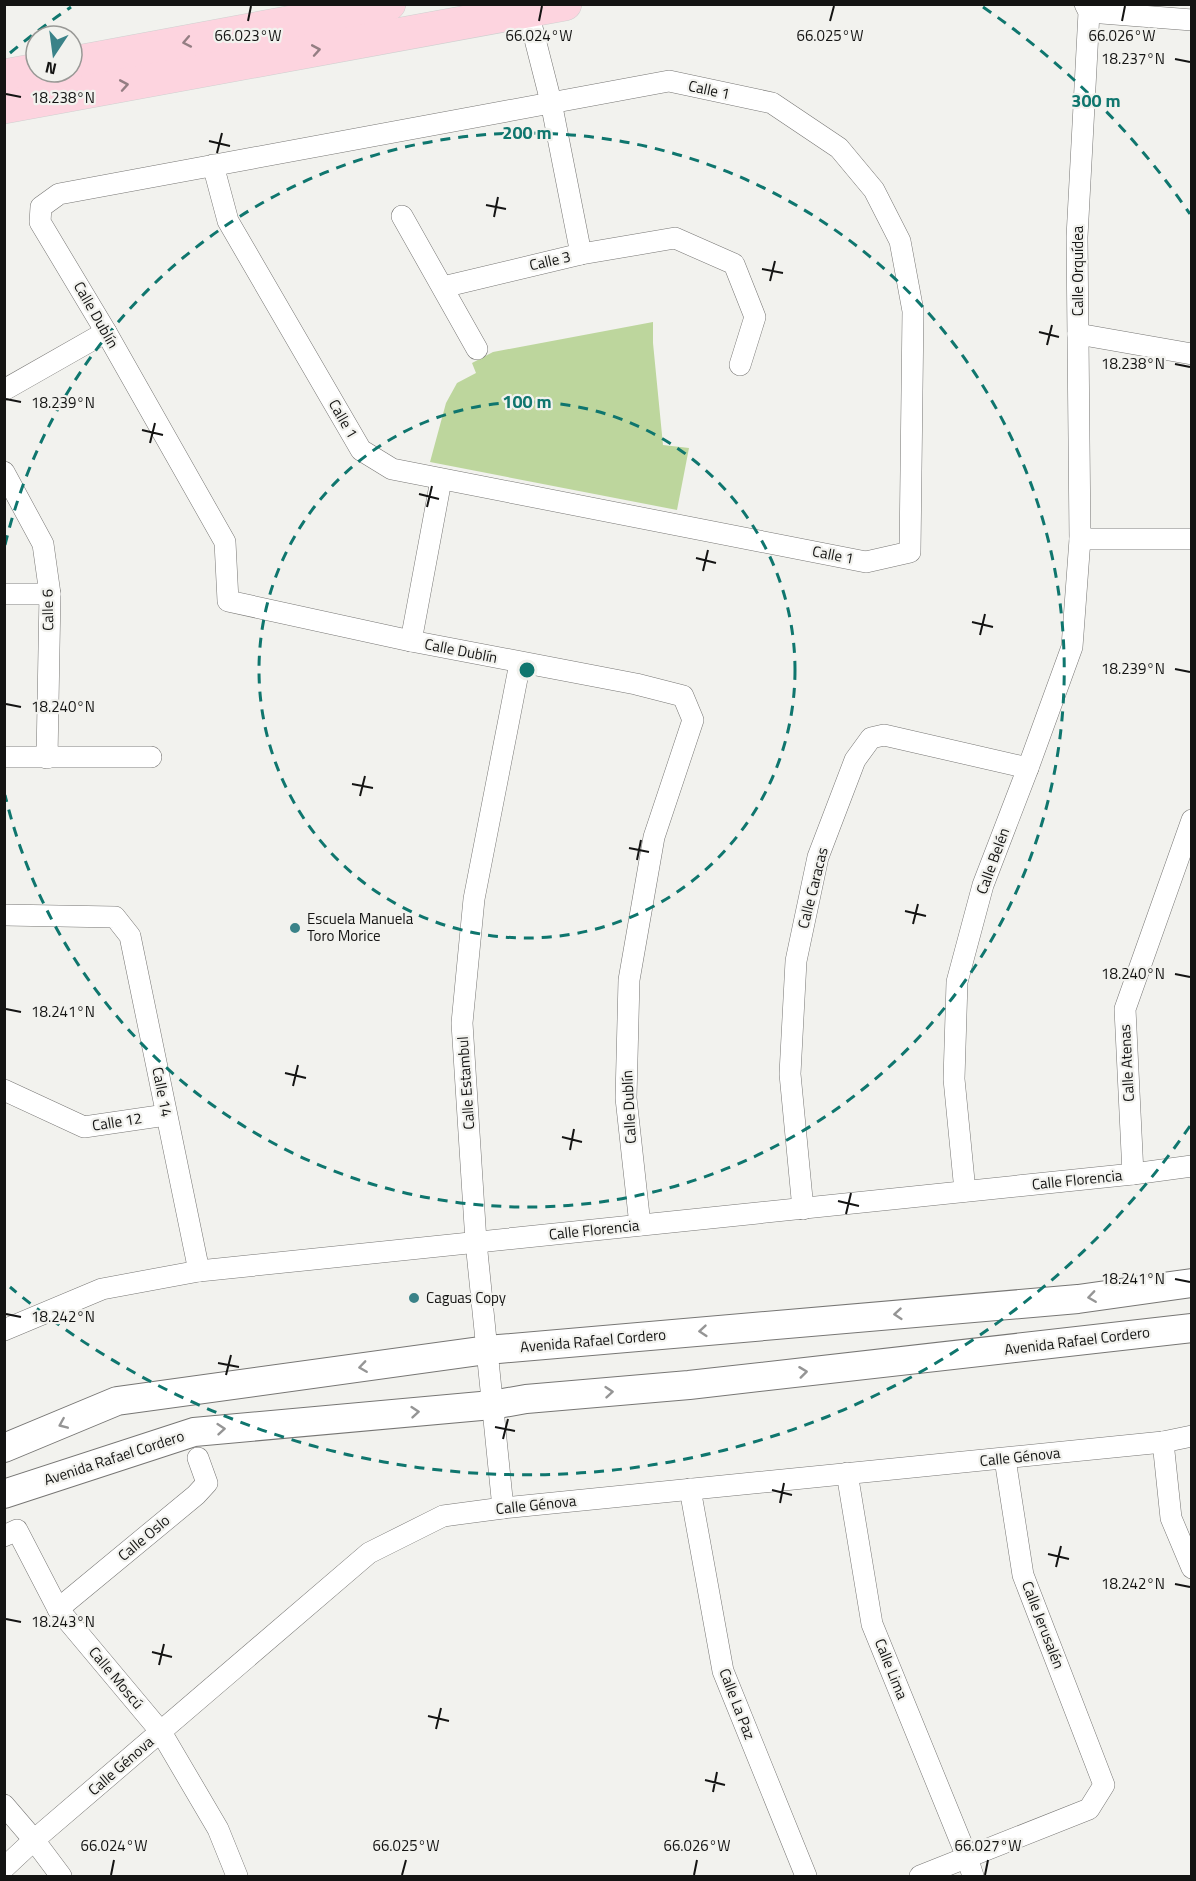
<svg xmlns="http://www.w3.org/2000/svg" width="1196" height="1881" viewBox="0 0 1196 1881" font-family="'Titillium Web',sans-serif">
<rect width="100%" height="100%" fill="#f2f2ee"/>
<!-- green -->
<path fill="#bdd69d" d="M 653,322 L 653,343 L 663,445 L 689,448 L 677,510 L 430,462 L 446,403 L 457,383 L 476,373 L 472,363 L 493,352 Z"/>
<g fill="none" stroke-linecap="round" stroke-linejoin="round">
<defs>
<g id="minor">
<path d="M 526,4 L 551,102 L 581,254"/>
<path d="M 1089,12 L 1192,20"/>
<path d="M 213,165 L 228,221 L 361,450 L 392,469 L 866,562 L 910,552 L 913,311 L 900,241 L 874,190 L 839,148 L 772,103 L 669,81 L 59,194 L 41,207 L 40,222 L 106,332 L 225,542 L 228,601 L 411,641 L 636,684 L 683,696 L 693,720 L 654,837 L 629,980 L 626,1098 L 640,1225"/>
<path d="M 402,216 L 477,349"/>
<path d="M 443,287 L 581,254 L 675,238 L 734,264 L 755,317 L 740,365"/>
<path d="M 1078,334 L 1192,354"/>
<path d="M 4,390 L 106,332"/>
<path d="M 4,472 L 43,544 L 50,594 L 47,758"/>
<path d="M 1080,539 L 1192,539"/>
<path d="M 4,594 L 50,594"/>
<path d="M 411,641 L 441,480"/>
<path d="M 4,757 L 151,757"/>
<path d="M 4,915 L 115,917 L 130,936 L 199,1271"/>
<path d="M 4,1090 L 84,1127 L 166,1115"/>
<path d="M 1133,1174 L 1125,1009 L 1192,820"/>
<path d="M 965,1191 L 954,1079 L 957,982 L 983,885 L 1028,768 L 1072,647 L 1080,539 L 1077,237 L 1089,12 L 1085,4"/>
<path d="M 803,1209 L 790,1074 L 796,961 L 818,857 L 855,760 L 871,738 L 884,735 L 1028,768"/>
<path d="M 4,1330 L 102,1289 L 199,1271 L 1133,1174 L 1192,1166"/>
<path d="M 1163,1442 L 1171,1518 L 1192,1568"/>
<path d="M 847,1473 L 872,1624 L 967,1857 L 973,1876"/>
<path d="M 690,1489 L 723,1671 L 806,1876"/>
<path d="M 503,1508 L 476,1242 L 462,1023 L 474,899 L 520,663"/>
<path d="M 4,1536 L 17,1530 L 58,1609 L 161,1732 L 218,1829 L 237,1876"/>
<path d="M 58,1609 L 196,1495 L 207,1483 L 198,1458"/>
<path d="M 4,1805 L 34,1840 L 61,1876"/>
<path d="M 4,1868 L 34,1840 L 369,1553 L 443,1516 L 503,1508 L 1163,1442 L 1192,1436"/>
<path d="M 920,1876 L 1089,1809 L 1104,1785 L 1023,1575 L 1005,1459"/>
</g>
<g id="secondary">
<path d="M 4,1448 L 117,1401 L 487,1350 L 1078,1299 L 1192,1283"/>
<path d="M 4,1494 L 194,1432 L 492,1405 L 526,1399 L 689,1385 L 1192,1328"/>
</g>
<g id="primary">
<path d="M 72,63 L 389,4"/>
<path d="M 4,76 L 36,70"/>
<path d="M 4,107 L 565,4"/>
</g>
</defs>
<!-- minor casing -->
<use href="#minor" stroke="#777674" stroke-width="22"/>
<!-- secondary casing -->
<use href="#secondary" stroke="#777674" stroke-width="30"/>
<!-- primary casing -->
<use href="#primary" stroke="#d0d0d0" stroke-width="34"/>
<!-- minor -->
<use href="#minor" stroke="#fff" stroke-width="21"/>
<!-- secondary -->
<use href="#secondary" stroke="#fff" stroke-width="28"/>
<!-- primary -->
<use href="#primary" stroke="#fdd4df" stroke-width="33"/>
</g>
<!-- one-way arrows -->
<defs><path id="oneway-chevron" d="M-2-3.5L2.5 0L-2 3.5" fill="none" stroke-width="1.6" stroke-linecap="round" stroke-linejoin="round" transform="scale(1.5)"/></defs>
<g stroke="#947e83">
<use href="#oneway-chevron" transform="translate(187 42) rotate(169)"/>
<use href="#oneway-chevron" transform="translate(316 50) rotate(-10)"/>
<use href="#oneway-chevron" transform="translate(124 85) rotate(-10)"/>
</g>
<g stroke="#959595">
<use href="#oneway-chevron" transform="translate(1092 1297) rotate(172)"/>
<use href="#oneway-chevron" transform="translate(898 1314) rotate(175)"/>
<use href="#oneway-chevron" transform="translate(703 1331) rotate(175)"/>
<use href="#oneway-chevron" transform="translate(363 1367) rotate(172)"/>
<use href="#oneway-chevron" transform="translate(803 1372) rotate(-7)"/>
<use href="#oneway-chevron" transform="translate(609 1392) rotate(-5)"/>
<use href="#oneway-chevron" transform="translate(415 1412) rotate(-5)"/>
<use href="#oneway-chevron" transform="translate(63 1424) rotate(157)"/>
<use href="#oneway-chevron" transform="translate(221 1429) rotate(-5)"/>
</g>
<!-- ticks -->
<path fill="none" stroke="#141413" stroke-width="2" d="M 248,21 L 251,6M 539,21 L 542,6M 830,21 L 834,6M 1122,21 L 1125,6M 1175,59 L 1190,62M 6,94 L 21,97M 209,141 L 230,146M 217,153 L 222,133M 486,205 L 506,209M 494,217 L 498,197M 762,269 L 783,273M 770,281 L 775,261M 1039,332 L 1059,337M 1047,345 L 1052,325M 1175,364 L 1190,367M 6,399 L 21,402M 142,430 L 163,435M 150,443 L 155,423M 419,494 L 439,499M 427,507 L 432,486M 696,558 L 716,563M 703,571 L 708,550M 972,622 L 993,627M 980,635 L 985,614M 1175,669 L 1190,672M 6,704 L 21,707M 352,784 L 373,788M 360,796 L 365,776M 629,848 L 649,852M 637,860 L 641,840M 905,911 L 926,916M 913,924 L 918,904M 1175,974 L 1190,977M 6,1009 L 21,1012M 285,1073 L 306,1078M 293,1086 L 298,1065M 562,1137 L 582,1142M 570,1150 L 574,1129M 838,1201 L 859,1206M 846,1214 L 851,1193M 1175,1279 L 1190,1282M 6,1314 L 21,1317M 218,1363 L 239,1367M 226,1375 L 231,1355M 495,1427 L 515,1431M 503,1439 L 508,1419M 772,1490 L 792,1495M 780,1503 L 784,1483M 1048,1554 L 1069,1559M 1056,1567 L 1061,1546M 1175,1584 L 1190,1587M 6,1619 L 21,1622M 152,1652 L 172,1657M 159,1665 L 164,1644M 428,1716 L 449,1721M 436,1729 L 441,1708M 705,1780 L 725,1785M 713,1792 L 717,1772M 111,1875 L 114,1860M 402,1875 L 406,1860M 694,1875 L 697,1860M 985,1875 L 988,1860"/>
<!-- distance rings -->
<g fill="none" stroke="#0f766e" stroke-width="3" stroke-dasharray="10 8">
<circle cx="527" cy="670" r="268"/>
<path d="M5 545A537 537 0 1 1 5 795"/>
<path d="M1190 1126A805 805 0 0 1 10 1287M10 53A805 805 0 0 1 71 7M983 7A805 805 0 0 1 1190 214"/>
</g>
<!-- markers -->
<g fill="#3a8288" stroke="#f2f2ee" stroke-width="2">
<circle cx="295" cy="928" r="6"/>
<circle cx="414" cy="1298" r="6"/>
</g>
<g text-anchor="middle" stroke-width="4.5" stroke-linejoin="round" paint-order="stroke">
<!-- street labels -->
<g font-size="15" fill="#141413" stroke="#f2f2ee">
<text transform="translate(709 90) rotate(12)" y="5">Calle 1</text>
<text transform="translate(550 261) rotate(-13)" y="5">Calle 3</text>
<text transform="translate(1078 271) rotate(-90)" y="5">Calle Orquídea</text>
<text transform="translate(96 315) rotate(60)" y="5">Calle Dublín</text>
<text transform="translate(343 419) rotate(60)" y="5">Calle 1</text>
<text transform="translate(833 555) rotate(11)" y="5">Calle 1</text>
<text transform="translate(48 610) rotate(-91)" y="5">Calle 6</text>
<text transform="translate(461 651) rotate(11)" y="5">Calle Dublín</text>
<text transform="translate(993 861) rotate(-70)" y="5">Calle Belén</text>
<text transform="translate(813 888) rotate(-76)" y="5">Calle Caracas</text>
<text transform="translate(1127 1063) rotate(-93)" y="5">Calle Atenas</text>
<text transform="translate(466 1083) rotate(-94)" y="5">Calle Estambul</text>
<text transform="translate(162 1092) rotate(79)" y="5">Calle 14</text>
<text transform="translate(629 1107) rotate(-93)" y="5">Calle Dublín</text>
<text transform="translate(117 1122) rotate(-9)" y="5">Calle 12</text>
<text transform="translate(1077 1180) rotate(-6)" y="5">Calle Florencia</text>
<text transform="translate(594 1230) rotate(-6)" y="5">Calle Florencia</text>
<text transform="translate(593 1341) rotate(-5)" y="5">Avenida Rafael Cordero</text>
<text transform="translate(1077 1341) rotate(-7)" y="5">Avenida Rafael Cordero</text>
<text transform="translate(1020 1457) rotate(-6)" y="5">Calle Génova</text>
<text transform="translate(114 1458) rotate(-18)" y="5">Avenida Rafael Cordero</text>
<text transform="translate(536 1505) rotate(-6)" y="5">Calle Génova</text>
<text transform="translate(144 1538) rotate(-40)" y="5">Calle Oslo</text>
<text transform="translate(1043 1625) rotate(69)" y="5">Calle Jerusalén</text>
<text transform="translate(891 1669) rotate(68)" y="5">Calle Lima</text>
<text transform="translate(116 1678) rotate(50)" y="5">Calle Moscú</text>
<text transform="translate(737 1704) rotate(69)" y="5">Calle La Paz</text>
<text transform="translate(121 1766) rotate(-41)" y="5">Calle Génova</text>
</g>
<!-- poi labels -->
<g font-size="15" fill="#141413" stroke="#f2f2ee" text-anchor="start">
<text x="307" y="924">Escuela Manuela<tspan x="307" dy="17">Toro Morice</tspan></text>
<text x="426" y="1303">Caguas Copy</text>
</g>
</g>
<g font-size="15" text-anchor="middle" fill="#141413" stroke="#f2f2ee" stroke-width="4.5" stroke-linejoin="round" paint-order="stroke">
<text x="248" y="41">66.023°W</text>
<text x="539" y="41">66.024°W</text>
<text x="830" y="41">66.025°W</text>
<text x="1122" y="41">66.026°W</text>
<text x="1133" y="64">18.237°N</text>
<text x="63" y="103">18.238°N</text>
<text x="1133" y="369">18.238°N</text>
<text x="63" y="408">18.239°N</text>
<text x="1133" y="674">18.239°N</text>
<text x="63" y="712">18.240°N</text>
<text x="1133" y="979">18.240°N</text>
<text x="63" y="1017">18.241°N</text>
<text x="1133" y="1284">18.241°N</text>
<text x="63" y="1322">18.242°N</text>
<text x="1133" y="1589">18.242°N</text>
<text x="63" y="1627">18.243°N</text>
<text x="114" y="1851">66.024°W</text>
<text x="406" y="1851">66.025°W</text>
<text x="697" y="1851">66.026°W</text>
<text x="988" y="1851">66.027°W</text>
</g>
<circle cx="527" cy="670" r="9" fill="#0f766e" stroke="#f2f2ee" stroke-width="3"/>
<g font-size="18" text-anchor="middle" font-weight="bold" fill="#0f766e" stroke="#f2f2ee" stroke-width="4.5" stroke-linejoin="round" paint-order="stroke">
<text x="1096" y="107">300 m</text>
<text x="527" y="139">200 m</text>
<text x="527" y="408">100 m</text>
</g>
<!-- border -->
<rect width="1196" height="1881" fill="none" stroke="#141413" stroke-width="12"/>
<!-- north arrow -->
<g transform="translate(54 54) rotate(193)"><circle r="28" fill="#f2f2ee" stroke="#999996" stroke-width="1.5"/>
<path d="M0-4.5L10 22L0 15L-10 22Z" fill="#3a8288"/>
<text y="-9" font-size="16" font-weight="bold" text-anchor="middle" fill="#141413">N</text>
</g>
</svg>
